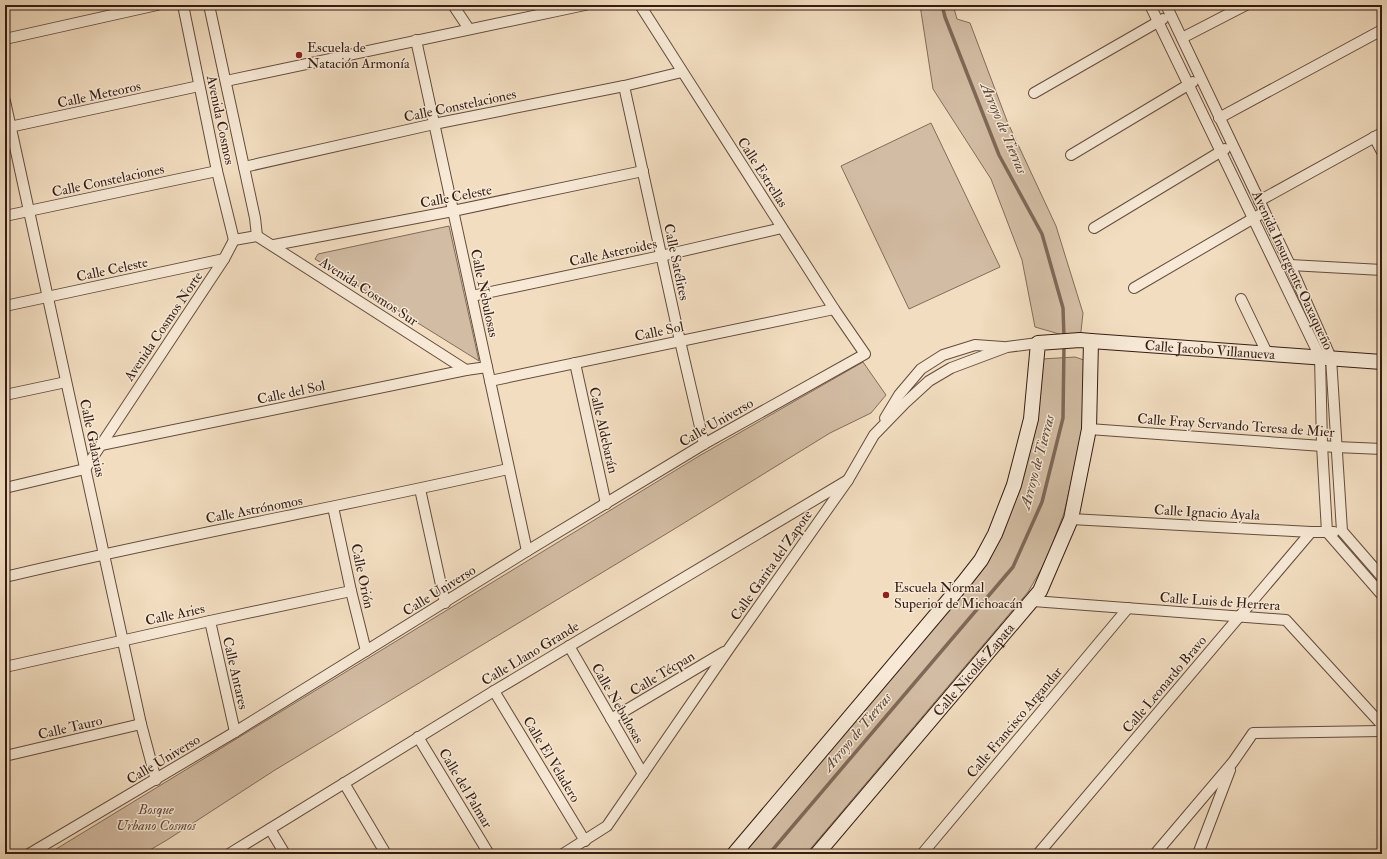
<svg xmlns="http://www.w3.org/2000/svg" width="1387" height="859" viewBox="0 0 1387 859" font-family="'IM FELL Double Pica',serif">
<rect width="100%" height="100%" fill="#f2ddc0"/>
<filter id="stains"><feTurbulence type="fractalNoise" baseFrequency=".005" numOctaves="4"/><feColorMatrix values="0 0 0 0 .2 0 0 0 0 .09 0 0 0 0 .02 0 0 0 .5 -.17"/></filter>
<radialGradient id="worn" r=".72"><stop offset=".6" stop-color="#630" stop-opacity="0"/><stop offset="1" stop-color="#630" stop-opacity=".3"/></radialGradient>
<!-- green -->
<g fill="#d2bca3" stroke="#836c5b">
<path d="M 920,5 L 953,5 L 957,19 L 970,23 L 1007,121 L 1056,226 L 1083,313 L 1080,340 L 1035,327 L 1022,260 L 991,179 L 933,89 Z"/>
<path d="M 931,123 L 1000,267 L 909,309 L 841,166 Z"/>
<path d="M 449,226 L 479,361 L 315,259 L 318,254 Z"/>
<path d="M 1075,357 L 1084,360 L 1083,430 L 1064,513 L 1046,561 L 1028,592 L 806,854 L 740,854 L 891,676 L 971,585 L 989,561 L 1001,534 L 1042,359 Z"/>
<path d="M 863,362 L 886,395 L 871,413 L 830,433 L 671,531 L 275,770 L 167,840 L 143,854 L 48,854 L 699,456 Z"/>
</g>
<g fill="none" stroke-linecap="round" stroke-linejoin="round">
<!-- stream -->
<g stroke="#7f6857" stroke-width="3.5">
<path d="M 942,5 L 945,17 L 999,155 L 1042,234 L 1063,308 L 1064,338"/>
<path d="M 769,854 L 1013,567 L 1042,502 L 1063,418 L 1064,344"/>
</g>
<defs>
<g id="street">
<path d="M 183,5 L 217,171 L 234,240"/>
<path d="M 209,5 L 255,218 L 257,236"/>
<path d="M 453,5 L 469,29"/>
<path d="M 1150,5 L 1320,357 L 1322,445 L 1327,532 L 1382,595"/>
<path d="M 1166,5 L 1290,265 L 1331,358 L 1342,531 L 1382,577"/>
<path d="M 1182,38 L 1246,5"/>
<path d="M 5,39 L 157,5"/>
<path d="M 416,40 L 527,551"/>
<path d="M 226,81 L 585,5"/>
<path d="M 624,86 L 680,341 L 704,444"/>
<path d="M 1034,93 L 1163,19"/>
<path d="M 5,101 L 141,724 L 156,780"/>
<path d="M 1219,118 L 1382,30"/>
<path d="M 5,128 L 199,86"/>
<path d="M 1374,137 L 1382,152"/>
<path d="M 1071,155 L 1193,82"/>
<path d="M 244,167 L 434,124 L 624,86 L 682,72"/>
<path d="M 1259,201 L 1382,133"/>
<path d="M 5,216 L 217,171"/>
<path d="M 1094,228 L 1225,149"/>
<path d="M 257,236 L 466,370"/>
<path d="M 274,245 L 453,211 L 643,171"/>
<path d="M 1290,265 L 1382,270"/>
<path d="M 1134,288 L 1259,215"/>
<path d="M 472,296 L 661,256 L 782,228"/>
<path d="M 1241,299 L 1267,353"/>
<path d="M 5,306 L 224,259"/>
<path d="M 575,363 L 606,504"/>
<path d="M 490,381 L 834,309"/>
<path d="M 5,395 L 66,382"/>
<path d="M 885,418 L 899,395 L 921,369 L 943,355 L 975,345 L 1003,347"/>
<path d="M 1089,429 L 1336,447 L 1382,449"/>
<path d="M 101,445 L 466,370 L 487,367"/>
<path d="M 85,469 L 224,259 L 234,240 L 257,236"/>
<path d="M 5,488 L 85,469"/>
<path d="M 420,489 L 445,603"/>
<path d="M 333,507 L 351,591 L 366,651"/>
<path d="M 1071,519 L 1311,532 L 1334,532"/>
<path d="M 5,577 C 172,537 341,507 508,469"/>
<path d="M 1033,601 L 1286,620 L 1382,725"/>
<path d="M 210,621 L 235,732"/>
<path d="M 569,646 L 643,774"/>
<path d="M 5,667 L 210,621 L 351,591"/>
<path d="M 494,691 L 585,841"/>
<path d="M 611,719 L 724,652"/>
<path d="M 418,737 L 489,854"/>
<path d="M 5,756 L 141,724"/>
<path d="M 344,783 L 386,854"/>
<path d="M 270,829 L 285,854"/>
<path d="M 29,854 L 235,732 L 527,551 L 704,444 L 865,354 L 834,309 L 640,5"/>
<path d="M 229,854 L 494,691 L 848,480"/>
<path d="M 563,854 L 607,826 L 728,650 L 848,480 L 874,435 L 905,403 L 929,381 L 951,368 L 1007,347 L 1038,343"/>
<path d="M 922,854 L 1128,608"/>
<path d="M 1038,854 L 1311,532"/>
<path d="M 1155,854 L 1233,762 L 1253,733 L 1382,731"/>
<path d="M 1198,854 L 1230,770"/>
</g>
<g id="secondary">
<path id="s1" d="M 734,854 L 963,583 L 981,560 L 995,534 L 1014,485 L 1031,419 L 1038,343 L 1080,340 L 1091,341 L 1382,362"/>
<path id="s2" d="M 817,854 L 1040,591 L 1071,519 L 1089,429 L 1091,341"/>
</g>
</defs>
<!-- street casing -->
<use href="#street" stroke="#644c3e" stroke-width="12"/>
<!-- secondary casing -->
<use href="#secondary" stroke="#341c13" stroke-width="16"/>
<!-- street -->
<use href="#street" stroke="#f7e9d6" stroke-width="10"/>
<!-- secondary -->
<use href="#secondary" stroke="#f7e9d6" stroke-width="14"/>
</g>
<!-- markers -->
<g fill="#8f2418" stroke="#f7e9d6" stroke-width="1.5">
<circle cx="299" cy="55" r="4"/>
<circle cx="886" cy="595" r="4"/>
</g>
<g text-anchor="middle" stroke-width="3" stroke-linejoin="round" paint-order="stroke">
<!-- poi labels -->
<g font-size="14" fill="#341c13" stroke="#f7e9d6" text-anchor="start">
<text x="307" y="52">Escuela de<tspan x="307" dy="16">Natación Armonía</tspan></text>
<text x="894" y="592">Escuela Normal<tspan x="894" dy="16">Superior de Michoacán</tspan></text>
</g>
<!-- street labels -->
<g font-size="14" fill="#341c13" stroke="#f7e9d6">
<text transform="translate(99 94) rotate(-12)" y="5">Calle Meteoros</text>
<text transform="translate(460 105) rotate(-12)" y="5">Calle Constelaciones</text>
<text transform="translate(221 120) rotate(78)" y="5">Avenida Cosmos</text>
<text transform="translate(763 172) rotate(57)" y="5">Calle Estrellas</text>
<text transform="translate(108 180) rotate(-12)" y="5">Calle Constelaciones</text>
<text transform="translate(456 196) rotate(-11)" y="5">Calle Celeste</text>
<text transform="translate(613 252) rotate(-12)" y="5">Calle Asteroides</text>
<text transform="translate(677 262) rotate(78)" y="5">Calle Satélites</text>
<text transform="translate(112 269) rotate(-12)" y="5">Calle Celeste</text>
<text transform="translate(1293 270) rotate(65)" y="5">Avenida Insurgente Oaxaqueño</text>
<text transform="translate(369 291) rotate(33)" y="5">Avenida Cosmos Sur</text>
<text transform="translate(485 293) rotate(78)" y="5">Calle Nebulosas</text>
<text transform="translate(163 326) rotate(-56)" y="5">Avenida Cosmos Norte</text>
<text transform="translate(659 331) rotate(-12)" y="5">Calle Sol</text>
<text dy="5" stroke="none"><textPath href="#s1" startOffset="783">Calle Jacobo Villanueva</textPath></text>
<text transform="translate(291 392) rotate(-12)" y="5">Calle del Sol</text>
<text transform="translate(716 422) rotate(-30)" y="5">Calle Universo</text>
<text transform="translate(1236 425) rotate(4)" y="5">Calle Fray Servando Teresa de Mier</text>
<text transform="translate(604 430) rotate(77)" y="5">Calle Aldebarán</text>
<text transform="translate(93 438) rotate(78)" y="5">Calle Galaxias</text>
<text transform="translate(254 509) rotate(-11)" y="5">Calle Astrónomos</text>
<text transform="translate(1207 512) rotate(3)" y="5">Calle Ignacio Ayala</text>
<text transform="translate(771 565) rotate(-55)" y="5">Calle Garita del Zapote</text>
<text transform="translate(363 576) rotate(78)" y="5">Calle Orión</text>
<text transform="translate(439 590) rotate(-32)" y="5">Calle Universo</text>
<text transform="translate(1220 601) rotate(4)" y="5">Calle Luis de Herrera</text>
<text transform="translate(175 614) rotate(-12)" y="5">Calle Aries</text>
<text transform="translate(530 653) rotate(-31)" y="5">Calle Llano Grande</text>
<text dy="5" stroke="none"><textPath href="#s2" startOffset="242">Calle Nicolás Zapata</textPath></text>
<text transform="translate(236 673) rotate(77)" y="5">Calle Antares</text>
<text transform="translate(662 673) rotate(-31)" y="5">Calle Técpan</text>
<text transform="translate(1164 684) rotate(-50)" y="5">Calle Leonardo Bravo</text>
<text transform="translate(618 703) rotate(60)" y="5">Calle Nebulosas</text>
<text transform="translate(1014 722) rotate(-50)" y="5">Calle Francisco Argandar</text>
<text transform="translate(70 727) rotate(-13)" y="5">Calle Tauro</text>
<text transform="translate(163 759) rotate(-31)" y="5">Calle Universo</text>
<text transform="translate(552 759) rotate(59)" y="5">Calle El Veladero</text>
<text transform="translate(466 788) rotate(59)" y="5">Calle del Palmar</text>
</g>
<!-- park labels -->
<g font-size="14" font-style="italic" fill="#634c3e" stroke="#f7e9d6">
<text x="156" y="814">Bosque<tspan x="156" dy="16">Urbano Cosmos</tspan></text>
</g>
<!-- water labels -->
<g font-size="15" font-style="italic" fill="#60483b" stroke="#f7e9d6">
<text transform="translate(1004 128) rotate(67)" y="5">Arroyo de Tierras</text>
<text transform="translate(1037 462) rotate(-75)" y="5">Arroyo de Tierras</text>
<text transform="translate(857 732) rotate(-50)" y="5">Arroyo de Tierras</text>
</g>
</g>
<!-- margin -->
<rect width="1387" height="859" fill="none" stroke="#f2ddc0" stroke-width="20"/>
<rect x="6" y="6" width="1375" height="847" fill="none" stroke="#341c13" stroke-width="2"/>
<rect x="10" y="10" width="1367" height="839" fill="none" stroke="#341c13"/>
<rect width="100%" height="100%" filter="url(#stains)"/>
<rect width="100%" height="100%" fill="url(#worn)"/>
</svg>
